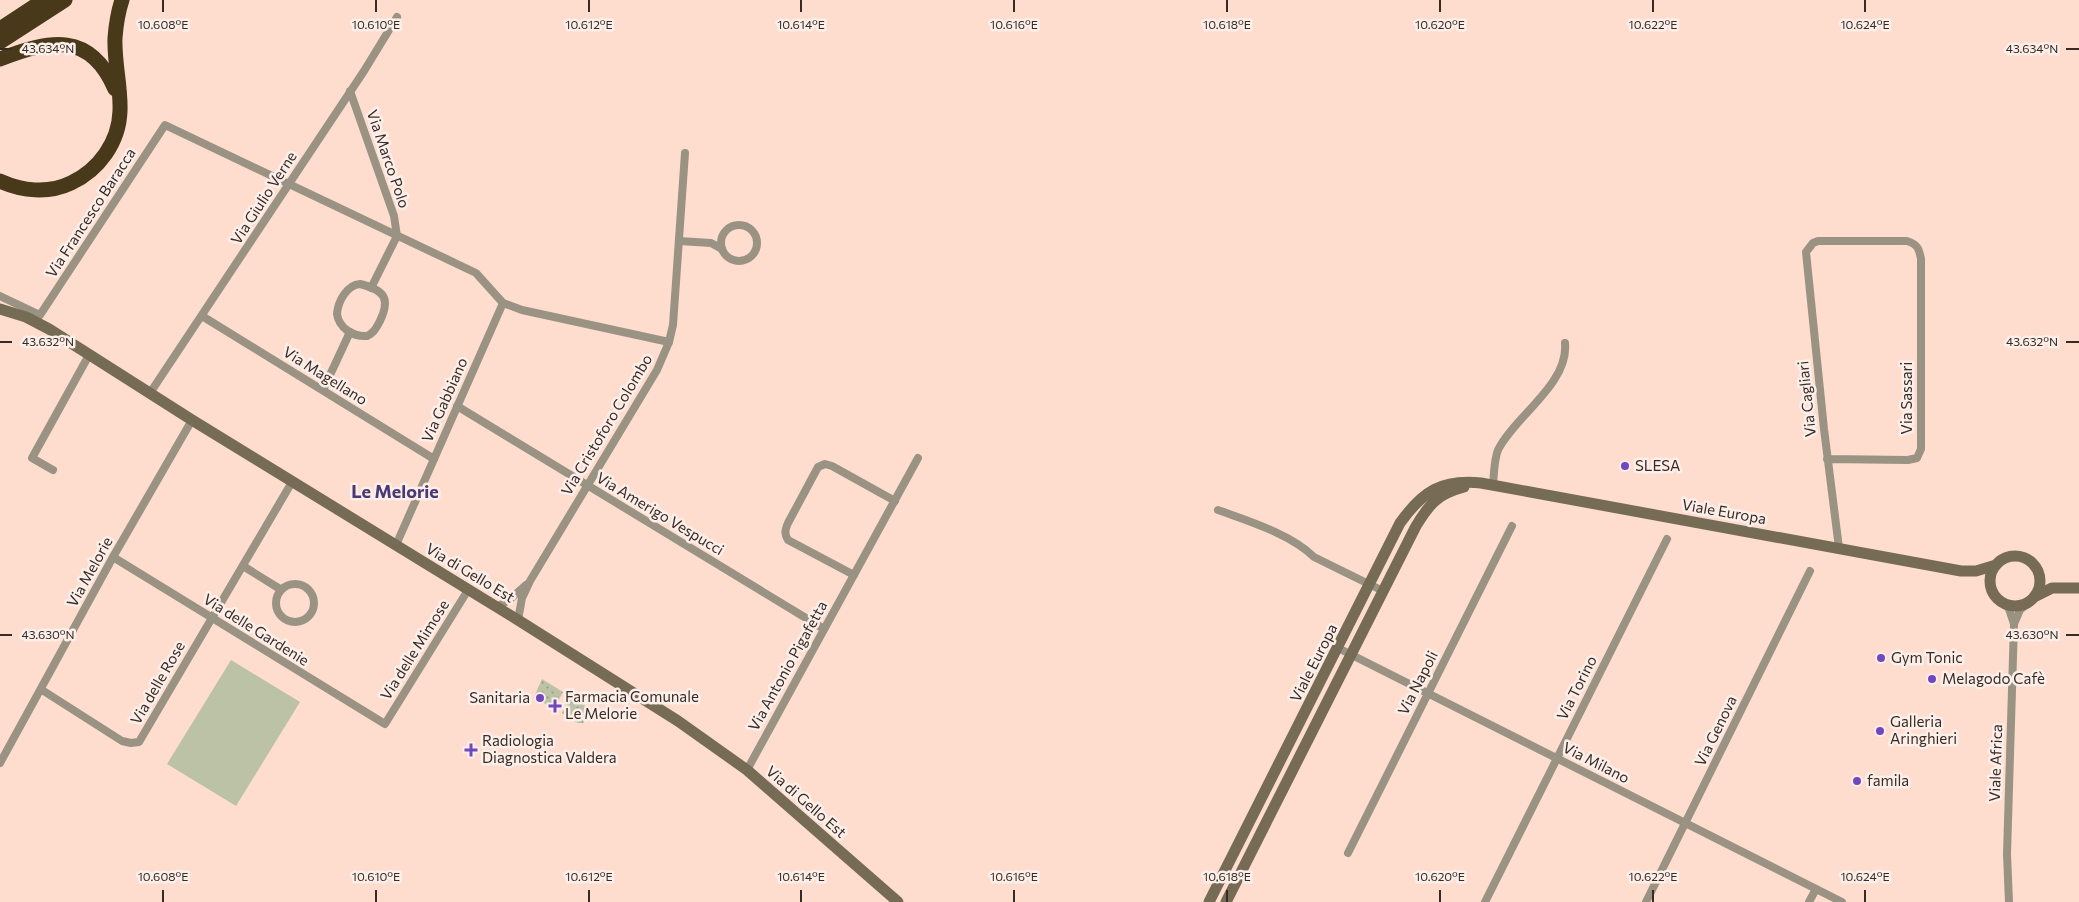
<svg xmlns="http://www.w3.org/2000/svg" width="2079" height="902" viewBox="0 0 2079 902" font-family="Commissioner,sans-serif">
<defs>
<pattern id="grass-dots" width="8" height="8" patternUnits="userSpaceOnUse" patternTransform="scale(1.25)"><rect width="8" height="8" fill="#bcc2a6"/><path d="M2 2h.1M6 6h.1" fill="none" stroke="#9a9e87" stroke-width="1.8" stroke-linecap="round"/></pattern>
</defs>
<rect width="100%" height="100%" fill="#feddce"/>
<!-- grass -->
<g fill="url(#grass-dots)">
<path d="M 542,679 L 563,692 L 554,709 L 534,697 Z"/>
<path d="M 570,696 L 592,710 L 583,723 L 578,723 L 562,713 Z"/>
</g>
<!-- pitch -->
<path fill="#bcc2a6" d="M 231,660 L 300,702 L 236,806 L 167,764 Z"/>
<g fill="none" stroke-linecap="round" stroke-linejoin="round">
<!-- street -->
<g stroke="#9a9384" stroke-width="8">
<path d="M 350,91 L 394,216 L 397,236 L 371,288"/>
<circle cx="739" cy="243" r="18"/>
<path d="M 679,241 L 711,243 L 722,249"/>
<path d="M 360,284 C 384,290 391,298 380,321 C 376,328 374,333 367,336 C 353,337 339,328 337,314 C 338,301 347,285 360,284 Z"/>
<path d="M 0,296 L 40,315 L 165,125 L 476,273 L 503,303 L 522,310 L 669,342"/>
<path d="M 202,316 L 434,459"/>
<path d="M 323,390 L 350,332"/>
<path d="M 150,393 L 364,71 L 397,17"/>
<path d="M 457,406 L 824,629"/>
<path d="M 1827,459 L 1908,460 L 1917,458 L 1921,449 L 1921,259 C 1919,248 1917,244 1907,241 L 1818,241 L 1813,243 L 1806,252 L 1824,429 L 1839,548"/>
<path d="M 53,470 L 32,458 L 89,355"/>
<path d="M 1493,485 C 1494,474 1494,460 1498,450 C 1515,416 1569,384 1565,343"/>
<path d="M 1218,510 C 1248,521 1291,534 1314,557 L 1383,591"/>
<path d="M 396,545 L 503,303"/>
<path d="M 113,557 L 385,724 L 468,590"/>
<path d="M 243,566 L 280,589"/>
<path d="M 854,575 L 788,540 C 784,534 785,530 788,523 L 818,467 L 825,464 L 832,466 L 895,501"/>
<circle cx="295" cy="603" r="19"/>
<path d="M 2004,603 L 2009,609 L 2014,624"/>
<path d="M 497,607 L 509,600 L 526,585"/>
<path d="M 518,620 L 522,598 L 530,581 L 657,370 L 669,342 L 673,325 L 685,153"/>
<path d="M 1338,648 L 1842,902"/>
<path d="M 42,690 L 122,741 L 131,743 L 139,742 L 292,482"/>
<path d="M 0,763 L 113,557 L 192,420"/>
<path d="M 747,770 L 918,458"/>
<path d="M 1348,853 L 1512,526"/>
<path d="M 1485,902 L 1667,539"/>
<path d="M 1646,902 L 1810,571"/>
<path d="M 1809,902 L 1816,889"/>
<path d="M 2009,902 L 2007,854 L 2014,624 L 2020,610 L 2029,602"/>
</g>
<!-- secondary -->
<g stroke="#766c56" stroke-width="11">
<path d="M 0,309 L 26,317 L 49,329 L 192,420 L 518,620 L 678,721 L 747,770 L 898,902"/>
<circle cx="2015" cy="581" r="25"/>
<path d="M 2036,596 L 2052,588 L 2079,588"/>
<path d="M 1209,902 L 1400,523 C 1423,491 1442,479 1481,483 L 1961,571 L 1976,571 L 1996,565"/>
<path d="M 1226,902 L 1416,526 C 1430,503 1438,494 1464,487"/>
</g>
<!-- highway -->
<g stroke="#473919" stroke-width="15">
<path d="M 0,29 L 44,0"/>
<path d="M 0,42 L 65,0"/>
<path d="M 0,59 C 50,40 90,31 115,89"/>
<path d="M 0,181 C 22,191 48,194 71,183 C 99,170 119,142 120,111 C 121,87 114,62 115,38 C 116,25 118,12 122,0"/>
</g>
</g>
<!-- ticks -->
<path fill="none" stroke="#382b26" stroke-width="2" d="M 163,0 L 163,12M 376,0 L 376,12M 589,0 L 589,12M 801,0 L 801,12M 1014,0 L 1014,12M 1227,0 L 1227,12M 1440,0 L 1440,12M 1653,0 L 1653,12M 1865,0 L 1865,12M 0,49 L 12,49M 2066,49 L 2079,49M 0,342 L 12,342M 2066,342 L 2079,342M 0,635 L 12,635M 2066,635 L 2079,635M 163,890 L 163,902M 376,890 L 376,902M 589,890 L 589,902M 801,890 L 801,902M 1014,890 L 1014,902M 1227,890 L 1227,902M 1440,890 L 1440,902M 1653,890 L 1653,902M 1865,890 L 1865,902"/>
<!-- markers -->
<g fill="#7047bf" stroke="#fcefe9" stroke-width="2">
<circle cx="1625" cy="466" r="5"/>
<circle cx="1881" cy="658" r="5"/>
<circle cx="1932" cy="679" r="5"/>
<circle cx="540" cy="698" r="5"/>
<path d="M552.5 698.5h5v5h5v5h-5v5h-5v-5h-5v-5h5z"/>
<circle cx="1880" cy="731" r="5"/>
<path d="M468.5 742.5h5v5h5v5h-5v5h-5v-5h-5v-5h5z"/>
<circle cx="1857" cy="781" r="5"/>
</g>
<g text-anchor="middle" stroke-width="5" stroke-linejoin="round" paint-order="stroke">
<!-- street labels -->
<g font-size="15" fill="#382b26" stroke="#fcefe9">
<text transform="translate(388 159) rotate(71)" y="5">Via Marco Polo</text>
<text transform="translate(264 198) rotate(-57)" y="5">Via Giulio Verne</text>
<text transform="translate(91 213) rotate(-57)" y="5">Via Francesco Baracca</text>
<text transform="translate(325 376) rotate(32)" y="5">Via Magellano</text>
<text transform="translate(1907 398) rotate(-90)" y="5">Via Sassari</text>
<text transform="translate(1807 399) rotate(-96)" y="5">Via Cagliari</text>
<text transform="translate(445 400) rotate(-66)" y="5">Via Gabbiano</text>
<text transform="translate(607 425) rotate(-59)" y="5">Via Cristoforo Colombo</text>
<text transform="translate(1724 512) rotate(10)" y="5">Viale Europa</text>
<text transform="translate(660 514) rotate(31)" y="5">Via Amerigo Vespucci</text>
<text transform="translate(90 572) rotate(-61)" y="5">Via Melorie</text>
<text transform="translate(470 573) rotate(31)" y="5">Via di Gello Est</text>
<text transform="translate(256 630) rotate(32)" y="5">Via delle Gardenie</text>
<text transform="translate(415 650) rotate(-58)" y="5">Via delle Mimose</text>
<text transform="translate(1314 663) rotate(-63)" y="5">Viale Europa</text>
<text transform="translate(788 666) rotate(-61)" y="5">Via Antonio Pigafetta</text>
<text transform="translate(158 683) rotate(-60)" y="5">Via delle Rose</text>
<text transform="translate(1418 683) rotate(-63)" y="5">Via Napoli</text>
<text transform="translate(1577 688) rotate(-63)" y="5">Via Torino</text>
<text transform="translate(1716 731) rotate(-64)" y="5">Via Genova</text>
<text transform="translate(1596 763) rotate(27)" y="5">Via Milano</text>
<text transform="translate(1996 763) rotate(-88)" y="5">Viale Africa</text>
<text transform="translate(806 802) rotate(41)" y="5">Via di Gello Est</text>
</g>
<!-- poi labels -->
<g font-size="15" fill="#382b26" stroke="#fcefe9" text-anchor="start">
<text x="1635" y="471">SLESA</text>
<text x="1891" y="663">Gym Tonic</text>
<text x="1942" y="684">Melagodo Cafè</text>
<text x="565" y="702">Farmacia Comunale<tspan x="565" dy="17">Le Melorie</tspan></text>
<text x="530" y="703" text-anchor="end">Sanitaria</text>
<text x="1890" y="727">Galleria<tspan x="1890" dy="17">Aringhieri</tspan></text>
<text x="482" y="746">Radiologia<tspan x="482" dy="17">Diagnostica Valdera</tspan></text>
<text x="1867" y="786">famila</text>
</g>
<!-- quarter labels -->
<g font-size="18" font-weight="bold" fill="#4b3976" stroke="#fcefe9">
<text x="395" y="498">Le Melorie</text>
</g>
</g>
<g font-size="12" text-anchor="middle" fill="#382b26" stroke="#fcefe9" stroke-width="5" stroke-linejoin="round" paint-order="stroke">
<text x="163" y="29">10.608°E</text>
<text x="376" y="29">10.610°E</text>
<text x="589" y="29">10.612°E</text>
<text x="801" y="29">10.614°E</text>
<text x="1014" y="29">10.616°E</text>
<text x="1227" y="29">10.618°E</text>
<text x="1440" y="29">10.620°E</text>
<text x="1653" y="29">10.622°E</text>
<text x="1865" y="29">10.624°E</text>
<text x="48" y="53">43.634°N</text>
<text x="2032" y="53">43.634°N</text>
<text x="48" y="346">43.632°N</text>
<text x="2032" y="346">43.632°N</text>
<text x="48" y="639">43.630°N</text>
<text x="2032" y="639">43.630°N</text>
<text x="163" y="881">10.608°E</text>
<text x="376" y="881">10.610°E</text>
<text x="589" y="881">10.612°E</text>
<text x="801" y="881">10.614°E</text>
<text x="1014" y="881">10.616°E</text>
<text x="1227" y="881">10.618°E</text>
<text x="1440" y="881">10.620°E</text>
<text x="1653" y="881">10.622°E</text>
<text x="1865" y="881">10.624°E</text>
</g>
</svg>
